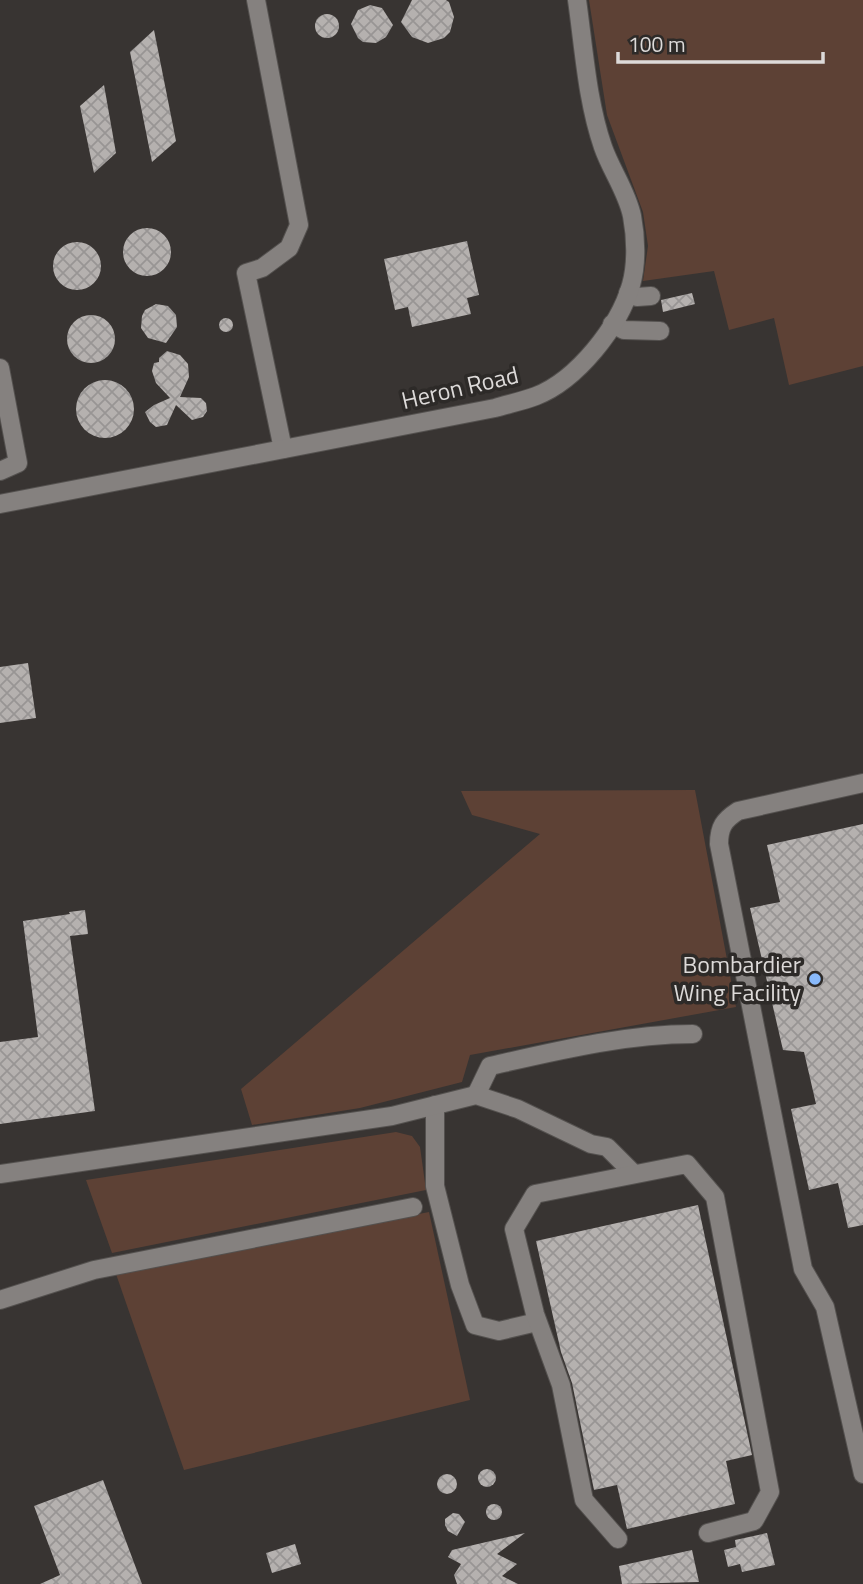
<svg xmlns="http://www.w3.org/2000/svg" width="863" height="1584" viewBox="0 0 863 1584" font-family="'Titillium Web',sans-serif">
<defs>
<pattern id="building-cross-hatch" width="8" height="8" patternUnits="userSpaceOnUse" patternTransform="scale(1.75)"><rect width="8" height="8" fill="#b5b1af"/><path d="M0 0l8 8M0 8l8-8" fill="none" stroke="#989594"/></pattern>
</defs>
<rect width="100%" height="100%" fill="#383432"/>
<!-- grass -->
<g fill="#5d4135">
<path d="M 589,0 L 863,0 L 863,366 L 789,385 L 774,318 L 729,330 L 714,271 L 643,281 L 648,246 L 643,212 L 607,115 Z"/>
<path d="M 695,790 L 736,1007 L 470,1055 L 462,1082 L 360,1108 L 252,1125 L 241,1089 L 540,834 L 472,815 L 461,791 Z"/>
<path d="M 396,1132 L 412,1136 L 420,1147 L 426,1190 L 112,1253 L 86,1180 Z"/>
<path d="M 429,1212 L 470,1400 L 184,1470 L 116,1274 Z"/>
</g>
<!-- building -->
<g fill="url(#building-cross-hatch)">
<path d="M 412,0 L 446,0 L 449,2 L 454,17 L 450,32 L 444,38 L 428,43 L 412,37 L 401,22 Z"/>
<path d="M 370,5 L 382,8 L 393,25 L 386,37 L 376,43 L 363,42 L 358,38 L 351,24 L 358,10 Z"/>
<circle cx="327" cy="26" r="12"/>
<path d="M 154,30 L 176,141 L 152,162 L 130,52 Z"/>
<path d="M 104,85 L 116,153 L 94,173 L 80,106 Z"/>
<circle cx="147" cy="252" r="24"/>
<path d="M 467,241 L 479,295 L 467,298 L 471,314 L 412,327 L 408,307 L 395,310 L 384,259 Z"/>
<circle cx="77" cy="266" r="24"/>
<path d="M 692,293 L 695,304 L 663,312 L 661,300 Z"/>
<path d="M 156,304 L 168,306 L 176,315 L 177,327 L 166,343 L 148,338 L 141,328 L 142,316 L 145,310 Z"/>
<circle cx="91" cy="339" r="24"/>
<circle cx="226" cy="325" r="7"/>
<path d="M 167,351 L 180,355 L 188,364 L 189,377 L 180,397 L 201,398 L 206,403 L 207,411 L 203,417 L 192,420 L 176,405 L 167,425 L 156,427 L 150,422 L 145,412 L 154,405 L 170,398 L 156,383 L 152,371 L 154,363 L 159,362 L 159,358 Z"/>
<circle cx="105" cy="409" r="29"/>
<path d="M 28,663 L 36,718 L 0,723 L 0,667 Z"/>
<path d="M 863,824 L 863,1225 L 848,1228 L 838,1183 L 809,1190 L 791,1109 L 816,1104 L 804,1052 L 783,1050 L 750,908 L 780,902 L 767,845 Z"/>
<path d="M 85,910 L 88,934 L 70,936 L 95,1111 L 0,1124 L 0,1042 L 38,1037 L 23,921 L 70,914 L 69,912 Z"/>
<path d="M 698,1205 L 752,1455 L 726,1461 L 735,1504 L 627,1529 L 617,1485 L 594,1490 L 572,1383 L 561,1352 L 536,1241 Z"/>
<circle cx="487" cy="1478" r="9"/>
<circle cx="447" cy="1484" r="10"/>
<path d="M 103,1480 L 142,1584 L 40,1584 L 60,1575 L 34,1506 Z"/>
<circle cx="494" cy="1512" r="8"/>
<path d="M 453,1513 L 459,1514 L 465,1522 L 457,1536 L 448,1531 L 445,1525 L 445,1519 Z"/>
<path d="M 525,1533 L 497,1554 L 517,1564 L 502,1576 L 518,1584 L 457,1584 L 454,1575 L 461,1564 L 448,1557 L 452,1550 Z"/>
<path d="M 767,1533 L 775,1565 L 742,1572 L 740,1564 L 728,1567 L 724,1550 L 736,1547 L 735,1540 Z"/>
<path d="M 295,1544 L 301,1564 L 272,1573 L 266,1553 Z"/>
<path d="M 692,1550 L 699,1582 L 622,1584 L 619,1566 Z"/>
</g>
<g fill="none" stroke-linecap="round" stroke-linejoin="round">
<defs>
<g id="minor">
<path d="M 256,0 L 299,225 L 289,248 L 262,268 L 246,273 L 283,449"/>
<path d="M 628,293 L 637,297 L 651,296"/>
<path d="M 612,324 L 624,330 L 660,331"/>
<path d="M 0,368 L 18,463 L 0,471"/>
<path d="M 0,504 L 495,408 C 508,404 523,401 536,396 C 577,380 619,327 631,285 C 637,264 636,237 632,216 C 627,192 611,170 603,147 C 587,101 584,49 577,0"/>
<path d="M 863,783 L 738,811 C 724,820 719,827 719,844 L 803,1269 L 825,1307 L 863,1474"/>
<path d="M 476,1095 L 490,1066 C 556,1051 625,1034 693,1034"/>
<path d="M 435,1105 L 435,1186 L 460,1285 L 475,1325 L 499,1331 L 537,1322"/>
<path d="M 0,1174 L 392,1116 L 476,1095 L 518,1109 L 591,1144 L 607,1147 L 633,1173"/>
<path d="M 0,1300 L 94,1270 L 413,1207"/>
<path d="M 618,1539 L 584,1500 L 561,1385 L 535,1314 L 514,1229 L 535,1194 L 687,1164 L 715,1197 L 770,1492 L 754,1521 L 708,1533"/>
</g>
</defs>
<!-- minor casing -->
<use href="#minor" stroke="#54514f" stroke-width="20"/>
<!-- minor -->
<use href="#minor" stroke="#85817f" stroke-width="18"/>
</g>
<!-- markers -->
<circle fill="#89bafc" stroke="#2d2a28" stroke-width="2.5" cx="815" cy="979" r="7"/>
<g text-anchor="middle" stroke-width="7" stroke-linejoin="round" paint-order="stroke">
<!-- street labels -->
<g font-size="24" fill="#dddad9" stroke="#2d2a28">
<text transform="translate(460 388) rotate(-13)" y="8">Heron Road</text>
</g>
<!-- poi labels -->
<g font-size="24" fill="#dddad9" stroke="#2d2a28" text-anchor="end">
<text x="801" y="973">Bombardier<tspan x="801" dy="28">Wing Facility</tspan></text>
</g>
</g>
<!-- scale -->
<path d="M618 52v10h205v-10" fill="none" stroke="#dddad9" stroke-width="3.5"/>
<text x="628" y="52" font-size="21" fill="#dddad9" stroke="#2d2a28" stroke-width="5" paint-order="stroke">100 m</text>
</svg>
